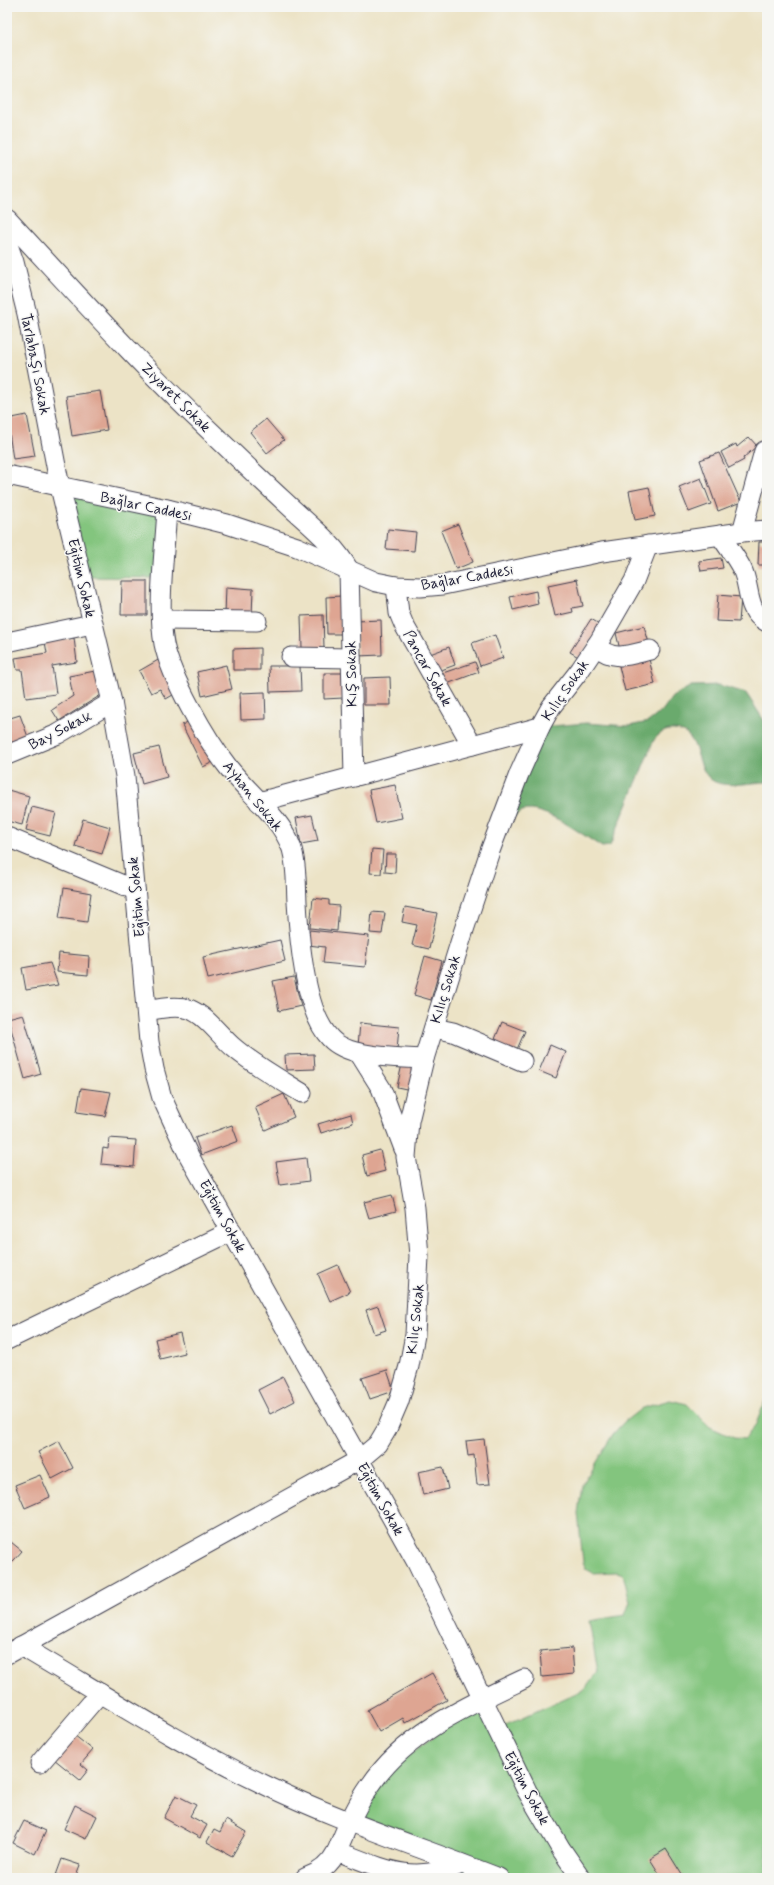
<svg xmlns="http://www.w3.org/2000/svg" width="774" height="1885" viewBox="0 0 774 1885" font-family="Mynerve,sans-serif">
<rect width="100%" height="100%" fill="#f6f6f2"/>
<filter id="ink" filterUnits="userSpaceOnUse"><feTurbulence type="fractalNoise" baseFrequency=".025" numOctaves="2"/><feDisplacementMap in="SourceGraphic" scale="8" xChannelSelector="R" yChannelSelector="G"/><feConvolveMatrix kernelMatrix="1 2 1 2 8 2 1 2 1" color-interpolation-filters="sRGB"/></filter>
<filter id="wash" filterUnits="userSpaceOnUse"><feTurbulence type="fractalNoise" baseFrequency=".012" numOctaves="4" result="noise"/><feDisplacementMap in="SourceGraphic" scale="16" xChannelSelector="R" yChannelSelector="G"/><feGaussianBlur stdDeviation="0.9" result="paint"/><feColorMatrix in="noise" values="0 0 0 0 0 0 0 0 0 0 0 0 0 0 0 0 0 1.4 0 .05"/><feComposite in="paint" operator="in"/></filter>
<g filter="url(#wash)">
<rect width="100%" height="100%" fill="#ece3c6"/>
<!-- green -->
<g fill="#83c57e" stroke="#52745c">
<path d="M 60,487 L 167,509 L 163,578 L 81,577 Z"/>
<path d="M 767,1396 L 767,1878 L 461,1878 L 462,1864 L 349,1821 L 370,1785 L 482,1699 L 497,1729 L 585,1689 L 598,1672 L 589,1621 L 625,1615 L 630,1602 L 623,1574 L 617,1572 L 593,1573 L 586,1569 L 583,1562 L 578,1513 L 582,1485 L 613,1434 L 624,1422 L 642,1408 L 670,1400 L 687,1404 L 710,1427 L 734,1438 L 745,1439 L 756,1424 Z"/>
</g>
<!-- forest -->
<path fill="#6aaa6d" stroke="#466654" d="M 719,685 L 746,693 L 767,725 L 767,782 C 753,782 728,788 715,782 C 693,772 703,731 674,730 C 665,729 659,734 654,740 L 610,846 L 602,847 C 584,836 543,804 522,811 C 514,814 508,824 503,831 L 540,727 L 586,723 L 629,726 L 648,722 L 662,711 L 672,697 L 691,686 Z"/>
<g id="blocks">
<!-- building -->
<g fill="#dea592">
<path d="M 7,309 L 11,327 L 7,328 Z"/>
<path d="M 100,391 L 107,430 L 72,436 L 66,396 Z"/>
<path d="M 27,415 L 35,456 L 13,459 L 7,419 Z"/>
<path d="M 266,419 L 284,440 L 267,453 L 250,432 Z"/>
<path d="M 749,437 L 757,446 L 743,458 L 744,460 L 729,468 L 721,452 L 736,444 L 737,447 Z"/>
<path d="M 719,453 L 741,502 L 718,511 L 700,460 Z"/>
<path d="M 701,478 L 711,504 L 689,512 L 679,487 Z"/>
<path d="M 649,487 L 655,516 L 635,520 L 629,491 Z"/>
<path d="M 458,524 L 473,562 L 456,569 L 441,531 Z"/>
<path d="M 388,529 L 416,532 L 414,551 L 386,549 Z"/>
<path d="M 759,542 L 767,542 L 767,565 L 758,565 Z"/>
<path d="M 721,558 L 723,568 L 701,571 L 699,561 Z"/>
<path d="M 577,579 L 583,606 L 572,608 L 573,612 L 555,616 L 548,585 Z"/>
<path d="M 122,581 L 147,581 L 147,615 L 121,615 Z"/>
<path d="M 226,587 L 253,589 L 252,616 L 225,614 Z"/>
<path d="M 536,591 L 538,604 L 513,610 L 510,597 Z"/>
<path d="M 718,595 L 741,597 L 739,622 L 716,621 Z"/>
<path d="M 341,596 L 341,634 L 327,634 L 326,597 Z"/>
<path d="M 323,615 L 324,648 L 302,648 L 301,616 Z"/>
<path d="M 591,619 L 601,625 L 580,658 L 570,652 Z"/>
<path d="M 381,620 L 382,655 L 357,656 L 356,621 Z"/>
<path d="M 644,626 L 649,643 L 620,650 L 616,633 Z"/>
<path d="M 495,635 L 503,658 L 480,666 L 472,643 Z"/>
<path d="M 74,638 L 77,662 L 52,666 L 56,694 L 26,698 L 22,670 L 17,670 L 15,658 L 47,653 L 45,642 Z"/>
<path d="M 449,647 L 455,665 L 436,672 L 430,654 Z"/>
<path d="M 260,648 L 260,670 L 233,670 L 233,649 Z"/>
<path d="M 160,659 L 178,692 L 166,699 L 160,689 L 151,693 L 139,671 Z"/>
<path d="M 649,659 L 655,684 L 625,691 L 619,666 Z"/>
<path d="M 475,662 L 479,672 L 444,685 L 440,674 Z"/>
<path d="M 226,665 L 232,689 L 202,696 L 197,672 Z"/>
<path d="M 269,666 L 300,666 L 301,691 L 270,692 Z"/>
<path d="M 95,671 L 101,695 L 59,721 L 52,710 L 73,696 L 69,676 Z"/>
<path d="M 324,673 L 342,673 L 343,698 L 324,699 Z"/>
<path d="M 390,677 L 391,705 L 364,705 L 364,678 Z"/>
<path d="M 265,692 L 266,719 L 241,720 L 240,693 Z"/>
<path d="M 20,715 L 28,737 L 7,744 L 7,719 Z"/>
<path d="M 191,720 L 213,762 L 203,767 L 182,725 Z"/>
<path d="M 159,747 L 167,777 L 142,784 L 134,753 Z"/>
<path d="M 395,785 L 402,818 L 376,823 L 369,790 Z"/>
<path d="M 8,790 L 29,796 L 22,825 L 7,821 Z"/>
<path d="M 32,807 L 56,813 L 50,836 L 26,830 Z"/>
<path d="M 312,815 L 318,841 L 301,844 L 296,818 Z"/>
<path d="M 83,819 L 110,827 L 102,854 L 75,846 Z"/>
<path d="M 372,849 L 383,850 L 381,874 L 370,873 Z"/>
<path d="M 386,854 L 396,854 L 395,873 L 385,872 Z"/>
<path d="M 64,888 L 91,893 L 87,922 L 59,918 Z"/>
<path d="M 313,898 L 329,900 L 329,905 L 339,906 L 337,931 L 310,928 Z"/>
<path d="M 405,907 L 437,913 L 429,949 L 412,945 L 417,925 L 402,922 Z"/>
<path d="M 372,912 L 385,913 L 382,934 L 370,933 Z"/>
<path d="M 309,930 L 369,936 L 365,967 L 323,963 L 325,947 L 308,945 Z"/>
<path d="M 280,940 L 285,961 L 208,979 L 203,957 Z"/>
<path d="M 59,953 L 89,956 L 88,975 L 57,972 Z"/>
<path d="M 425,956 L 442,961 L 431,1000 L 414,995 Z"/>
<path d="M 50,963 L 58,985 L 26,990 L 22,968 Z"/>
<path d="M 294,977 L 301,1006 L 279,1011 L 273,981 Z"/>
<path d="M 23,1014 L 41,1074 L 25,1079 L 8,1018 Z"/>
<path d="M 502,1022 L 525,1031 L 515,1054 L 493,1044 Z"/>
<path d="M 360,1023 L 399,1027 L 397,1050 L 358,1046 Z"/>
<path d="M 550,1045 L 566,1052 L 556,1078 L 539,1071 Z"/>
<path d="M 314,1054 L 315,1069 L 286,1070 L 285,1055 Z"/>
<path d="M 402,1064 L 416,1067 L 411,1090 L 397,1087 Z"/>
<path d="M 81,1088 L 111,1092 L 105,1116 L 77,1112 Z"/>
<path d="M 284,1094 L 294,1117 L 265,1130 L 255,1107 Z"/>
<path d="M 351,1114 L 353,1123 L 321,1133 L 318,1124 Z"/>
<path d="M 232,1125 L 238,1141 L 201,1155 L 195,1138 Z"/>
<path d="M 109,1138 L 136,1140 L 134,1167 L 101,1164 L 103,1148 L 108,1149 Z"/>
<path d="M 380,1150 L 385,1171 L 367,1176 L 362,1155 Z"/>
<path d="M 306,1158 L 309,1181 L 280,1185 L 276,1162 Z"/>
<path d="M 392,1195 L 396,1211 L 369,1218 L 364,1202 Z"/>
<path d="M 338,1265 L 350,1292 L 330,1301 L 318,1274 Z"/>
<path d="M 378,1306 L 386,1330 L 374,1334 L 366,1310 Z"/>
<path d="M 180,1333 L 185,1353 L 160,1359 L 155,1339 Z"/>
<path d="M 387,1370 L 394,1391 L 370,1399 L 362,1378 Z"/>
<path d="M 283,1377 L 295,1401 L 270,1414 L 258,1390 Z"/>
<path d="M 484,1439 L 490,1484 L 477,1485 L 474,1455 L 468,1456 L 466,1441 Z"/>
<path d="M 59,1441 L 73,1468 L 52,1479 L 38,1452 Z"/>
<path d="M 443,1467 L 448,1489 L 423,1495 L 418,1472 Z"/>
<path d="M 40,1475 L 50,1497 L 25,1508 L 15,1485 Z"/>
<path d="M 11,1542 L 22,1551 L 7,1568 L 7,1546 Z"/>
<path d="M 572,1648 L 574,1674 L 542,1677 L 540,1651 Z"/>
<path d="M 432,1673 L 447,1700 L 405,1723 L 403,1718 L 379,1732 L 367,1710 Z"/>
<path d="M 74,1735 L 93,1750 L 81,1764 L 88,1770 L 80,1780 L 54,1759 Z"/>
<path d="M 176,1795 L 196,1805 L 190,1816 L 207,1825 L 200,1838 L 164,1818 Z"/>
<path d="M 75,1805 L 97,1816 L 86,1839 L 64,1829 Z"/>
<path d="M 226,1820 L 246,1832 L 232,1856 L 207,1842 L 214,1829 L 220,1832 Z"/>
<path d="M 24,1821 L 46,1831 L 35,1854 L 13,1843 Z"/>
<path d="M 666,1849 L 684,1878 L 662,1878 L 650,1859 Z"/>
<path d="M 62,1859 L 80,1865 L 75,1878 L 55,1878 Z"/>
</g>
</g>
</g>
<g filter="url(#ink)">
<use href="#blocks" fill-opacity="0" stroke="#403f50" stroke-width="1"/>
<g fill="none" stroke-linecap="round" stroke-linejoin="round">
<defs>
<g id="minor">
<path d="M 7,219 C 74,291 139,364 210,431 C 235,455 260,479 285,502 C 308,524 333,542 349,570 L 354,777"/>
<path d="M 7,242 L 14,262 L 27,314 L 60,487 L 112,702 L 125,776 L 149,1042 L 154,1069 L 162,1098 L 188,1154 L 416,1561 L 527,1791 L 561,1849 L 581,1878"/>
<path d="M 7,475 L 167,509 L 227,524 L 297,547 L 376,582 L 396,586 L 420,587 L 443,585 L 602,552 L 742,532 L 767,530"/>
<path d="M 167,509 C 165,549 157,606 164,644 C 171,678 206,739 228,767 C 248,793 281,817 292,849 C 297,866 296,885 297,902 C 299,938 305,1012 330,1038 C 349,1059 398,1057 424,1059"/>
<path d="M 742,532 L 764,451"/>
<path d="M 720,535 C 727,546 736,557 742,569 C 751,587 745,611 767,622"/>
<path d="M 396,586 L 399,613 L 404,625 L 472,745"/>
<path d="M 162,620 L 257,621"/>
<path d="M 7,642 L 92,624"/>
<path d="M 596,646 C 614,662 629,655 650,650"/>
<path d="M 291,657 L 351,658"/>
<path d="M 7,755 L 58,734 L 112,702"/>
<path d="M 259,802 L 540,727"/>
<path d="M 7,837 L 135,890"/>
<path d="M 147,1011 C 160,1008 176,1005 189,1009 C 207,1016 219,1035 233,1047 C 254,1065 279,1079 302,1093"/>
<path d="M 434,1028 L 453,1032 L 522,1061"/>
<path d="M 359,1053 L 381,1088 L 404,1149"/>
<path d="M 7,1340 L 232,1231"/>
<path d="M 21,1646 C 101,1693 179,1744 263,1784 C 339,1821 420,1847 499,1878"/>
<path d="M 7,1654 L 359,1460 L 378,1444 L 387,1429 L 399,1401 L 409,1366 L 415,1335 L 419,1256 L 415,1208 L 406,1157 L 409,1121 L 424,1059 L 463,933 L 490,851 L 519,774 L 540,727 L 551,707 L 580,670 L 600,640 L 634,581 L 648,545"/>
<path d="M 40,1763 L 100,1693"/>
<path d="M 462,1864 C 412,1885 384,1869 337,1851 C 346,1828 356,1806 370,1786 C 405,1733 469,1705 524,1679"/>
<path d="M 305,1878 C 320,1873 330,1865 337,1851"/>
</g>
</defs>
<!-- minor casing -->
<use href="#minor" stroke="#403f50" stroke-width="21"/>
<!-- minor -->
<use href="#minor" stroke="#fff" stroke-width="19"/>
</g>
</g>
<g text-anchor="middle" stroke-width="3" stroke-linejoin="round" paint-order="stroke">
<!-- street labels -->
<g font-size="15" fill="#22223b" stroke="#f6f6f2">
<text transform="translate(36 364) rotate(79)" y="5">Tarlabaşı Sokak</text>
<text transform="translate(176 397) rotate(45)" y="5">Ziyaret Sokak</text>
<text transform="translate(146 506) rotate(12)" y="5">Bağlar Caddesi</text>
<text transform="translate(467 577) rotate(-10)" y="5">Bağlar Caddesi</text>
<text transform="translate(82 578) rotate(77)" y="5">Eğitim Sokak</text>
<text transform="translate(428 668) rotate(61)" y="5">Pancar Sokak</text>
<text transform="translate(351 674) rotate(-91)" y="5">Kış Sokak</text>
<text transform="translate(565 690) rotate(-55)" y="5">Kılıç Sokak</text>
<text transform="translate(60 730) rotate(-27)" y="5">Bay Sokak</text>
<text transform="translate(253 796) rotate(51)" y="5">Ayhan Sokak</text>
<text transform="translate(136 897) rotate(-95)" y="5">Eğitim Sokak</text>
<text transform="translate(445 989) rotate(-73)" y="5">Kılıç Sokak</text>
<text transform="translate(223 1216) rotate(61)" y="5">Eğitim Sokak</text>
<text transform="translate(415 1319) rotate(-84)" y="5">Kılıç Sokak</text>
<text transform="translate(381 1499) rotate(61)" y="5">Eğitim Sokak</text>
<text transform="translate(527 1788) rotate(62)" y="5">Eğitim Sokak</text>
</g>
</g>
<!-- margin -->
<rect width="774" height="1885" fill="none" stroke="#f6f6f2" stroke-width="24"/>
</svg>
